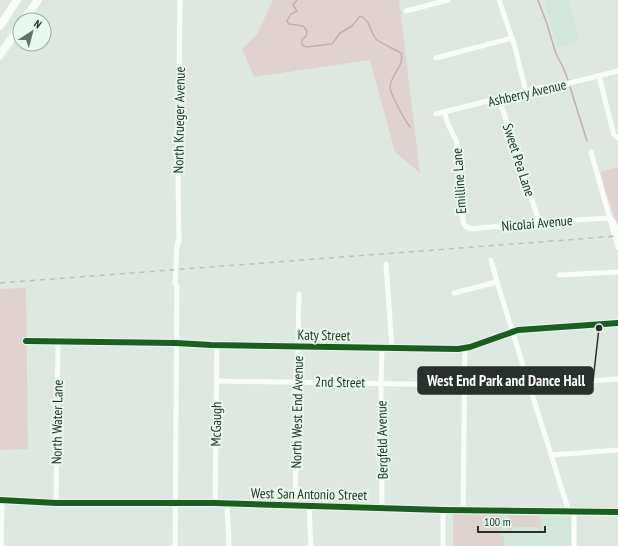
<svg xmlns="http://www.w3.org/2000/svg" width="618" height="546" viewBox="0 0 618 546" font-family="'PT Sans Narrow',sans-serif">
<rect width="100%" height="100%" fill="#dee8e1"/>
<!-- built -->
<g fill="#d2e6d9">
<path d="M 544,0 L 568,0 L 580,41 L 558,48 Z"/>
<path d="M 453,514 L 573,516 L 573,546 L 453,546 Z"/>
</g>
<!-- green -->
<g fill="#e0d3cf">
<path d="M 273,0 L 399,0 L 420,173 L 395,152 L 370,60 L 254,77 L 242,49 L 257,34 Z"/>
<path d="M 618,167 L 618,228 L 604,186 L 601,172 Z"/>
<path d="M 26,288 L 28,449 L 0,450 L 0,289 Z"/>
<path d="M 453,514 L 501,515 L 500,535 L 504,536 L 503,546 L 453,546 Z"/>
<path d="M 508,515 L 540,516 L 540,518 L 541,519 L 541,530 L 537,530 L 540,527 L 514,527 L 509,531 L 508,530 Z"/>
</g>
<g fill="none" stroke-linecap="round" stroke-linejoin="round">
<!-- stream -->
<g stroke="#c4aeaa" stroke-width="1.5">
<path d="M 297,0 L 293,5 L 297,11 L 291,14 L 287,21 L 289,24 L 303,26 L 307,31 L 306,36 L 302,40 L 302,45 L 306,47 L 332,44 L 340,33 L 352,26 L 360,16 C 370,19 370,32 376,39 C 377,41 396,50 401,53 C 405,66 391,74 390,87 C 390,94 405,120 410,127"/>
<path d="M 538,0 L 547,24 L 556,54 L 563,67 L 568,80"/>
<path d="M 570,87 L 587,141"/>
</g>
<!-- street -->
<g stroke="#fafcfa" stroke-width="5">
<path d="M 499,0 L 515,47 L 526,92"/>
<path d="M 406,11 L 448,0"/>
<path d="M 436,58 L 512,38"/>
<path d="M 599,76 L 614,135 L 618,138"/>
<path d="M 499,98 L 539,222"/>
<path d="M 445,113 C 446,125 453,132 457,143 L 463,222 L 465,226 L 471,229 L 539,222 L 610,218"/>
<path d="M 436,114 L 539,88 L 554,87 L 618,71"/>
<path d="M 591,152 L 618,247"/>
<path d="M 611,219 L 614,223 L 618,233"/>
<path d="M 179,243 L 178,174 L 180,0"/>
<path d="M 491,260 L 497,282 L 569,512"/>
<path d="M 386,264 L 392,348"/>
<path d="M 559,275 L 618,272"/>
<path d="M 454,293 L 497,282"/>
<path d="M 26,341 L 176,343 L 211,345 L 458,349 L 470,347 L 518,330 L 618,323"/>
<path d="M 382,348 L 381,383 L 382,507"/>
<path d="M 216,381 L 464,385"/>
<path d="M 530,385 L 618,379"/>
<path d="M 551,455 L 618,450"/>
<path d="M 56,503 L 58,342"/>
<path d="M 215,503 L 217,345"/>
<path d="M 227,504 L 229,546"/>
<path d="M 295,506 L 299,294"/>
<path d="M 309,506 L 311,546"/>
<path d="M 463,510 L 465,349"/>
<path d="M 1,546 L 2,500"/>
<path d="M 175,546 L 177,286 L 175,283 L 177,245 L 178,241"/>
<path d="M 443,546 L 443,510"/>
<path d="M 574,546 L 574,511"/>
</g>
<!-- secondary -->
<path stroke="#fafcfa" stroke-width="7" d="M 0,500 L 56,503 L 215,503 L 443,510 L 618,512"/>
<!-- primary -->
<g stroke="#fafcfa" stroke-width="8">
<path d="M 24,20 L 38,0"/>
<path d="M 0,26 L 17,0"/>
<path d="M 0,55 L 20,26"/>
</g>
<!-- rail -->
<path stroke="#bcbfbd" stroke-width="1.5" stroke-dasharray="5 5" stroke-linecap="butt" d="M 0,283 L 618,236"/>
<defs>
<g id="cycleway">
<path d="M 26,341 L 176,343 L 211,345 L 458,349 L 470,347 L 518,330 L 618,323"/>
<path d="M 0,500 L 56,503 L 215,503 L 443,510 L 618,512"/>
</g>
</defs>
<!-- cycleway casing -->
<use href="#cycleway" stroke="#e6faed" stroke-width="8"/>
<!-- cycleway -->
<use href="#cycleway" stroke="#1b5e20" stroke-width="6"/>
</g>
<g text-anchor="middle" stroke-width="4" stroke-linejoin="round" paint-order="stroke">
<!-- street labels -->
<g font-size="14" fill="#29312c" stroke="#e6faed">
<text transform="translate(527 93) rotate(-13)" y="5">Ashberry Avenue</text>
<text transform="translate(179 120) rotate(-89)" y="5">North Krueger Avenue</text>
<text transform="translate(519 160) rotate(72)" y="5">Sweet Pea Lane</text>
<text transform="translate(459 181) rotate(-94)" y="5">Emilline Lane</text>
<text transform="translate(537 223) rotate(-5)" y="5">Nicolai Avenue</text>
<text transform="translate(324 335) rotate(1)" y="5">Katy Street</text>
<text transform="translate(340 382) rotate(1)" y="5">2nd Street</text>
<text transform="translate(297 412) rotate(-89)" y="5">North West End Avenue</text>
<text transform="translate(57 422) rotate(-89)" y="5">North Water Lane</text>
<text transform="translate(216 424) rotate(-89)" y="5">McGaugh</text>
<text transform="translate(382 440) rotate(-91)" y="5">Bergfeld Avenue</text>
<text transform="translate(309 494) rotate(1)" y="5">West San Antonio Street</text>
</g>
</g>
<!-- callouts -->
<path fill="none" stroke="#29312c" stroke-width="1.5" d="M599 328L593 381"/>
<circle fill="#29312c" stroke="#e6faed" stroke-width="1.5" cx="599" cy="328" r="4"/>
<rect fill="#29312c" stroke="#29312c" stroke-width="1.5" x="418" y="367" width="175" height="27" rx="4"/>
<g font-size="15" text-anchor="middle" font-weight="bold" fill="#fff">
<text x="506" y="386">West End Park and Dance Hall</text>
</g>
<!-- north arrow -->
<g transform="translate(32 32) rotate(36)"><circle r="19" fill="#e6faed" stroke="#9aaaa0"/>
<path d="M0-3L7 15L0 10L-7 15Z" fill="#68716b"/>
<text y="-6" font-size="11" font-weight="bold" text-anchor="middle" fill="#29312c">N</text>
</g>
<!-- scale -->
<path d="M478 526v6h67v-6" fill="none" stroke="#29312c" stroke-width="2"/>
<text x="484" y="526" font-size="12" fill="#29312c" stroke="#e6faed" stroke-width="3" paint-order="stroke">100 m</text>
</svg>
